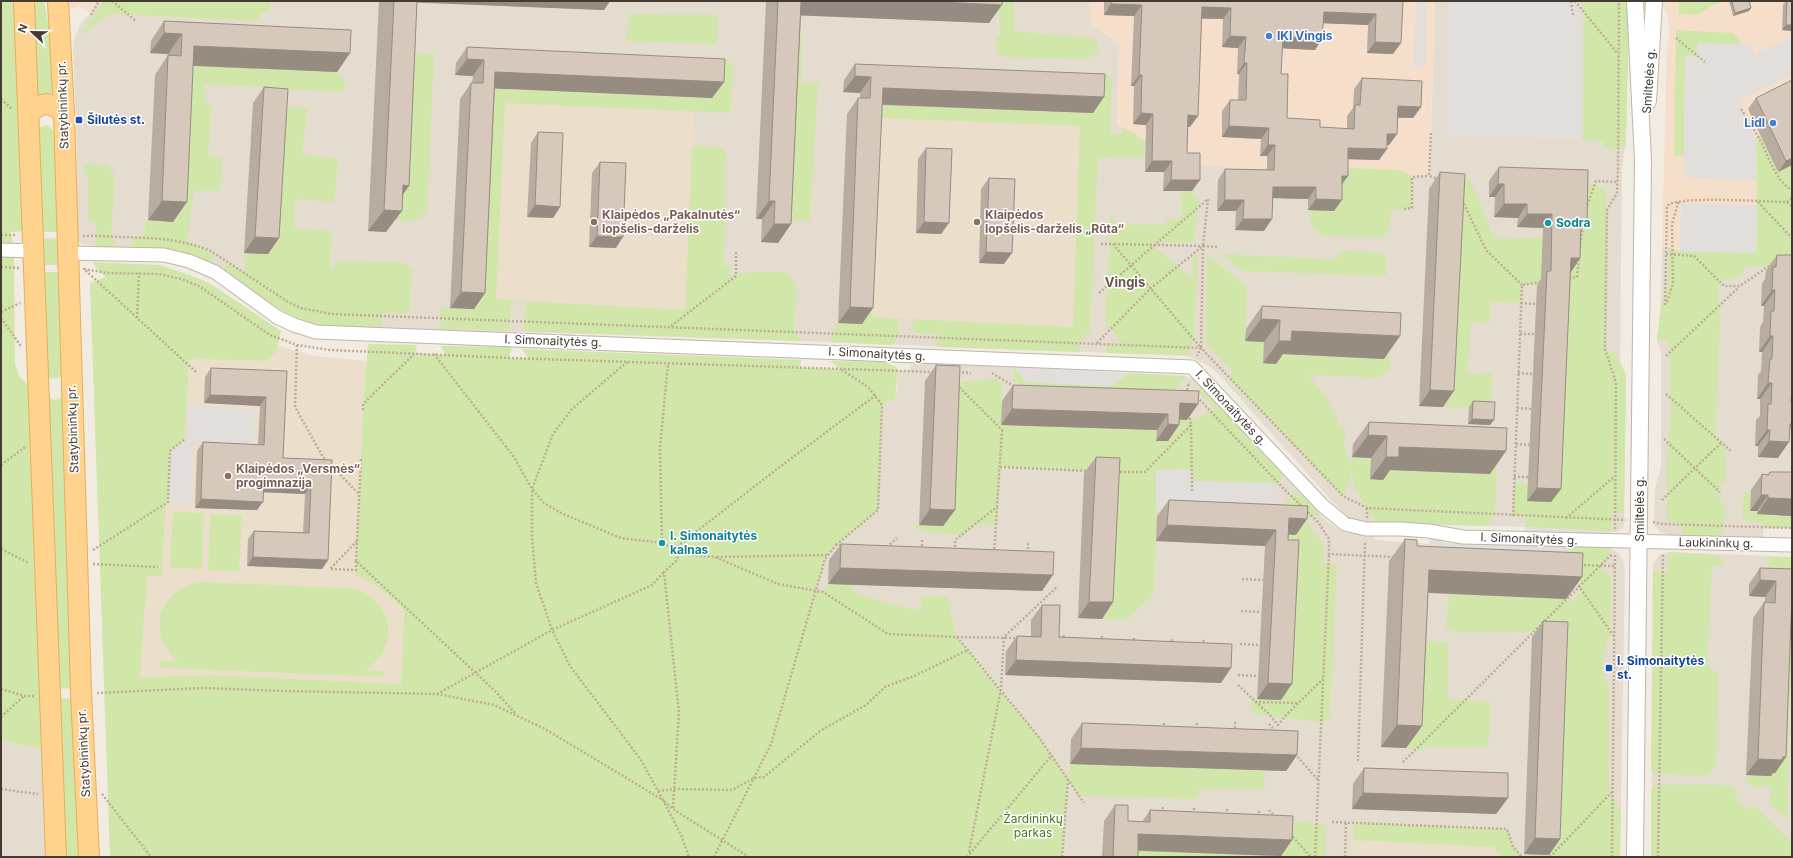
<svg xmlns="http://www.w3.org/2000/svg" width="1793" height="858" viewBox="0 0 1793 858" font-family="Inter,sans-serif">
<rect width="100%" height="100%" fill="#f1ebe2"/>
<!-- residential -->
<g fill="#e5dcd0">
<path d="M 97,1 L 1090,1 L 1090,25 L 1119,43 L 1117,125 L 1133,132 L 1431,133 L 1435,1 L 1629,1 L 1626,142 L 1622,167 L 1620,362 L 1626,375 L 1624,526 L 1617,532 L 1525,527 L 1376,523 L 1355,520 L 1347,516 L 1333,502 L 1220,376 L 1208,365 L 1188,356 L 802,341 L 332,326 L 314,324 L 287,313 L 210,263 L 181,251 L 84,245 L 75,238 L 77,155 L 73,46 L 74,40 L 81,23 L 90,13 Z"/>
<path d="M 1662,247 L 1680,251 L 1746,253 L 1792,256 L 1792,528 L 1764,528 L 1763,539 L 1671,535 L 1661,533 L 1654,525 L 1655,489 L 1661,466 L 1661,352 L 1657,340 L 1661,305 Z"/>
<path d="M 917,363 L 1014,367 L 1026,382 L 1112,386 L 1128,373 L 1185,376 L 1193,379 L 1203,387 L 1320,514 L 1329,523 L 1342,531 L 1353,534 L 1375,535 L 1374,540 L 1429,544 L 1430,540 L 1435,538 L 1440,539 L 1442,543 L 1442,559 L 1563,564 L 1572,546 L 1609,548 L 1619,553 L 1624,563 L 1625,571 L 1620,857 L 1062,857 L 1068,779 L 1001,689 L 957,637 L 888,634 L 815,591 L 825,559 L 833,548 L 878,510 L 882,405 L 889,401 L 897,392 L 898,371 L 909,371 L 911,365 Z"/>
<path d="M 1668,552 L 1792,557 L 1792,857 L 1651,857 L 1653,564 L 1660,554 Z"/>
<path d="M 1,741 L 43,749 L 47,857 L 1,857 Z"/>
</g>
<!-- commercial -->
<g fill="#f5dfcb">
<path d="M 67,1 L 97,1 L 90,13 L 79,6 L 75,9 L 69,7 Z"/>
<path d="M 1090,1 L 1435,1 L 1429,176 L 1412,177 L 1401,170 L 1334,211 L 1308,210 L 1308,199 L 1266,198 L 1267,172 L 1193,164 L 1179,142 L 1145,141 L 1133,132 L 1117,125 L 1119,44 L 1090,25 Z"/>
<path d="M 1662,1 L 1792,1 L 1792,165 L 1778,172 L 1762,137 L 1756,139 L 1757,202 L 1756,253 L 1680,251 L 1662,247 L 1667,43 L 1670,36 L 1667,12 L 1664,9 Z"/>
</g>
<!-- education -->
<g fill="#ebdfcb">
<path d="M 505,103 L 694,112 L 686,310 L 496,299 Z"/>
<path d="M 881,118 L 1080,126 L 1073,327 L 872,317 Z"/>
<path d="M 90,283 L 270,343 L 314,356 L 367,361 L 363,404 L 356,576 L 368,580 L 380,588 L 404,610 L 401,685 L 212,675 L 140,677 Z"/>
<path d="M 1353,840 L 1493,847 L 1503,857 L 1353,857 Z"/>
</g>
<!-- green -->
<g fill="#d1e7a9">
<path d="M 1,1 L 18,1 L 27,231 L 11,232 L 13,245 L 1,244 Z"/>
<path d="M 32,1 L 44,1 L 51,38 L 52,90 L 50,97 L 39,98 L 37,95 Z"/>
<path d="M 103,1 L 270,1 L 269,12 L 261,12 L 258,21 L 113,14 L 101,19 L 82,37 L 84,30 Z"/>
<path d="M 999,1 L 1014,1 L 1014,31 L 1093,38 L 1099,44 C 1099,52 1095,55 1089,59 L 1001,57 L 997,53 L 995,36 L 1000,35 Z"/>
<path d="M 1579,1 L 1629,1 L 1626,142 L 1625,146 L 1615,149 L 1604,148 L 1603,141 L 1582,140 L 1584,7 Z"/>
<path d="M 1679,1 L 1723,1 L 1713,5 L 1697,15 L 1679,14 Z"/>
<path d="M 629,14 L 717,15 L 717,44 L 626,41 Z"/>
<path d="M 416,27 L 415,53 L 434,54 L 427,211 C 417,225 403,220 387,219 Z"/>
<path d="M 788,29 L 802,38 L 801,82 L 818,83 L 810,221 L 779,220 Z"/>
<path d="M 1676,30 L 1733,33 L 1740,40 L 1740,45 L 1698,43 L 1697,57 L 1685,56 L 1684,156 L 1674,156 Z"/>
<path d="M 727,59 L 733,67 L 731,113 L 505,103 L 496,299 L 511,300 L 509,328 L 508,331 L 440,329 L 441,307 L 474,309 L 484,88 L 712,98 L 713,75 Z"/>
<path d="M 180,65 L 337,72 L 345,82 L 344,90 L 339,92 L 204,84 L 205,102 L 212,104 L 208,155 L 222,158 L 220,191 L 194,191 L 187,242 L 199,246 L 215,254 L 210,263 L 181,251 L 132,248 L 133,237 L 142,237 L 148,220 Z"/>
<path d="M 1106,73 L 1111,77 L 1112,81 L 1110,134 L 1123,133 L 1124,128 L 1145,141 L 1145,157 L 1098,158 L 1090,331 L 1078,343 L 1080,352 L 937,347 L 938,334 L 917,333 L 912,326 L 913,319 L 1073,327 L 1080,126 L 881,118 L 872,317 L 899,319 L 899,336 L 891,345 L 830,342 L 832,333 L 838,323 L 871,104 L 1077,74 Z"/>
<path d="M 276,105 L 308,108 L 302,154 L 338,159 L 334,202 L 295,199 L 294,228 L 332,231 L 330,270 L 341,261 L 402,262 L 408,265 L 412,270 L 410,309 L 406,314 L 382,313 L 381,326 C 359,326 335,328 313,323 C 284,317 248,288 223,271 L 228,262 L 245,273 L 244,253 L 268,254 Z"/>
<path d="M 47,125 L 53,130 L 54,133 L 58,232 L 41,232 L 38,130 L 40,127 Z"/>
<path d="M 1761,136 L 1778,172 L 1792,165 L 1792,434 L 1782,434 L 1766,271 L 1768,266 L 1746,266 L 1741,277 L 1719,281 L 1718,306 L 1721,304 L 1715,437 L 1726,447 L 1725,482 L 1721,482 L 1720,502 L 1724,502 C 1724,513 1727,529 1717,537 L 1683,536 L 1683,523 L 1667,522 L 1667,453 L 1671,416 L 1669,339 L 1657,340 L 1661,305 L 1667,293 L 1668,247 L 1680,251 L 1756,253 L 1757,202 L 1756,139 Z"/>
<path d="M 692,146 L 725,148 L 724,266 L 731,267 L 730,276 L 749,272 L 784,272 L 792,278 L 797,288 L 794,331 L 802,341 L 524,331 L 525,301 L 685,310 Z"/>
<path d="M 85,163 L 108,165 L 115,175 L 111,239 L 116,240 L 115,244 L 111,247 L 95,246 L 96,223 L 88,221 L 88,177 L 84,174 Z"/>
<path d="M 1272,165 L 1401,170 L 1412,177 L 1412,208 L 1391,211 L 1388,233 L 1383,236 L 1375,237 L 1321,236 L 1313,228 L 1308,210 L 1334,211 L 1261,172 Z"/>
<path d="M 1460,176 L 1469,178 L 1495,239 L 1543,237 L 1579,183 L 1604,188 L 1607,210 L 1605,349 L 1606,351 L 1616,354 L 1626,375 L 1624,513 L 1612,513 L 1610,532 L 1525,527 L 1525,516 L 1513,516 L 1514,483 L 1528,483 L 1528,501 L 1537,285 L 1522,285 L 1521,303 L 1491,302 L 1489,323 L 1471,322 L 1467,374 L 1492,373 L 1491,408 L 1443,407 L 1453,190 Z"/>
<path d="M 1180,191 L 1192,191 L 1199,202 L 1194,240 L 1189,243 L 1149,242 L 1192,278 L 1193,256 L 1198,255 L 1194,339 L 1188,355 L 1108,353 L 1105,344 L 1123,345 L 1105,322 L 1111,216 L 1115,216 L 1115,224 L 1166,225 L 1166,220 L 1182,218 Z"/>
<path d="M 58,238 L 59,265 L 42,265 L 41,239 Z"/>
<path d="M 1343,250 L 1383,253 L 1387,257 L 1387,274 L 1384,276 L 1242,271 L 1221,254 L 1336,259 Z"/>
<path d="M 1207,254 L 1247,287 L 1245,341 L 1264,342 L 1263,363 L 1276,354 L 1384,359 L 1391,325 L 1389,368 L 1386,373 L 1379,378 L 1309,375 L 1331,405 L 1332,412 L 1337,417 L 1338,426 L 1346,428 L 1344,445 L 1350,465 L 1352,457 L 1371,458 L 1383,469 L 1490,474 L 1496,451 L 1496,501 L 1494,515 L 1486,526 L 1376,523 L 1355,489 L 1350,468 L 1349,484 L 1343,496 L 1229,377 L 1233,372 L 1206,344 Z"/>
<path d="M 1,257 L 14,258 L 15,364 L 19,376 L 33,390 L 43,749 L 1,741 Z"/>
<path d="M 93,262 L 160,265 L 198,278 L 214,286 L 281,331 L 276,353 L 267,361 L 198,359 L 189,360 L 185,439 L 165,509 L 162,575 L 147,577 L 140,677 L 212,675 L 401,684 L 404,610 C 389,596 376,583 356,576 L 363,404 L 368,344 L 417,345 L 415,353 L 445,355 L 441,346 L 512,347 L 509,358 L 528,358 L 522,349 L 802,360 L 799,368 L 840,369 L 830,361 L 885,362 L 896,367 L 898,371 L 895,398 L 882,405 L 878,510 L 833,548 L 825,559 L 815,591 L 823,592 L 828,584 L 850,585 L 857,594 L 906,608 L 920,610 L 922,596 L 947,596 L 957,637 L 1038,736 L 1068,778 L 1070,764 L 1264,770 L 1265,789 L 1199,789 L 1196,799 L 1079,796 L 1068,779 L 1062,857 L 110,857 L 90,283 L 106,277 L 96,268 Z"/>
<path d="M 42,272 L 59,272 L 62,375 L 56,379 L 49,378 L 47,375 Z"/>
<path d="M 1014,367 L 1026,382 L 1112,386 L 1128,373 L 1185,376 L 1175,391 L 1029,390 L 1013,380 Z"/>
<path d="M 997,379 L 1002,384 L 1001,425 L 1157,430 L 1156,440 L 1168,441 L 1169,419 L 1195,419 L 1215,409 L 1200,393 L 1197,382 L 1282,473 L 1282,478 L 1278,483 L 1193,481 L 1192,469 L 1156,470 L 1157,516 L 1154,594 L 1128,619 L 1102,619 L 1109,471 L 1000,467 L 996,526 L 976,524 L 961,535 L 920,531 L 914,525 L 919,525 L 949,382 Z"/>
<path d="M 47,397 L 55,400 L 63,397 L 74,688 L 57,689 Z"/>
<path d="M 1751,490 L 1750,511 L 1757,511 L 1757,514 L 1788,515 L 1792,513 L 1792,528 L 1763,528 L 1763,523 L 1748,521 L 1742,517 L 1744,494 Z"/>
<path d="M 1296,493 L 1301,494 L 1320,514 L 1305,518 L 1323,544 L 1324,563 L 1337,564 L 1330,715 L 1326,720 L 1319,722 L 1255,714 L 1252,712 L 1251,701 L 1257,699 L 1281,700 L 1278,511 L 1291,496 Z"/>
<path d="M 173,512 L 204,513 L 202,569 L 170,568 Z"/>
<path d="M 210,514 L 242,515 L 239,571 L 208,570 Z"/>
<path d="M 1572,546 L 1609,548 L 1611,554 L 1601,568 L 1611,577 L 1610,634 L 1605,647 L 1602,671 L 1609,687 L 1609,799 L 1612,799 L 1621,810 L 1620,857 L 1503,857 L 1493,847 L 1353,840 L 1354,822 L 1507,829 L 1513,847 L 1520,855 L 1549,855 L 1552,632 L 1458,633 L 1446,628 L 1449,594 L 1566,599 L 1570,602 L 1582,591 L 1563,564 Z"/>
<path d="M 1668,552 L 1717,555 L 1723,560 L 1723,566 L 1712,566 L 1707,663 L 1718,675 L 1716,760 C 1715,768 1712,772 1705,776 L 1656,774 L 1651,770 L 1653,571 L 1668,572 Z"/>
<path d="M 1768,557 L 1792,557 L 1792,571 L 1769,570 Z"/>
<path d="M 204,582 L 347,588 C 392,594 403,644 366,670 L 384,671 L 383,677 L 160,668 L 161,661 L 179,662 C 143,634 160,585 204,582 Z"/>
<path d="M 1777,609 L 1792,610 L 1792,690 L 1790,691 L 1787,819 L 1770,804 L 1771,787 L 1753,787 L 1746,780 L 1746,775 L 1771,776 L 1771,773 L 1775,773 Z"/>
<path d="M 1411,640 L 1448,642 L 1448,698 L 1491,702 L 1489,742 L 1485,747 L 1425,747 L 1422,751 L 1406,748 Z"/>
<path d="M 74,698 L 80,857 L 64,857 L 57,699 Z"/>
<path d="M 1706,784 L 1732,786 L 1738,792 L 1734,797 L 1747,809 L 1752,804 L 1792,842 L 1792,857 L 1651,857 L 1651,790 L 1655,785 Z"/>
<path d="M 1295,821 L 1322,824 L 1325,826 L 1325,857 L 1127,857 L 1127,850 L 1289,832 Z"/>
</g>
<!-- parking -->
<g fill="#e1dedb">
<path d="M 1416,1 L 1427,1 L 1425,67 L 1414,67 Z"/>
<path d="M 1448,1 L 1571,1 L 1582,16 L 1582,140 L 1446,135 Z"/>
<path d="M 1792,37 L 1792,75 L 1740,100 L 1756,139 L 1756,181 L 1684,177 L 1685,56 L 1697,57 L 1698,43 L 1754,45 L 1754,54 Z"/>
<path d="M 1681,204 L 1757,205 L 1756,253 L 1680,251 Z"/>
<path d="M 1014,367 L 1128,373 L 1112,386 L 1026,382 Z"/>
<path d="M 187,407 L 255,410 L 253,448 L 193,446 L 190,503 L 168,502 L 170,451 L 185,439 Z"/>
<path d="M 1193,469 L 1193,481 L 1273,483 L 1274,497 L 1283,506 L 1156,508 L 1156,470 Z"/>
<path d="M 1525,527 L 1606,531 L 1606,537 L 1524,533 Z"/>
<path d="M 1442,543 L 1572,546 L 1563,564 L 1442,559 Z"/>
</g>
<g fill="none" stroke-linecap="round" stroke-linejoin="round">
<defs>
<g id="minor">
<path d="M 1,250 L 34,251"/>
<path d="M 67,253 L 164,255 L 189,261 L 215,272 L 277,317 L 294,325 L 316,332 L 1192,367 L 1322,505 L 1345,524 L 1366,529 L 1401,529 L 1429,531 L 1463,537 L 1792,545"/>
</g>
<g id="tertiary">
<path d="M 1635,1 L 1643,160 L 1635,857"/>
<path d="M 1648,101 L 1654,1"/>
</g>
<g id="primary">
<path d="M 24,1 L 56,857"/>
<path d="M 58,1 L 64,113 L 81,693 L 89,857"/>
<path d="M 29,113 C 43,101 50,101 64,113"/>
</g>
</defs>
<!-- minor casing -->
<use href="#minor" stroke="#c0b5a7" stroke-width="15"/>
<!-- tertiary casing -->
<use href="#tertiary" stroke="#c0b5a7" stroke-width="18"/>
<!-- primary casing -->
<use href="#primary" stroke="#e5ae5c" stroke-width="22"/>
<!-- path -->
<g stroke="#bfac95" stroke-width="2.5" stroke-dasharray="2 2" stroke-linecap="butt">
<path d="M 112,1 L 136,21"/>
<path d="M 1571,1 L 1573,15"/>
<path d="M 1575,1 L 1618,54"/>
<path d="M 91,15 L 99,1"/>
<path d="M 1676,38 L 1705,62"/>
<path d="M 1,99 L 12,109"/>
<path d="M 1741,109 C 1747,119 1753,128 1759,138 C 1769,155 1774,180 1792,190"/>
<path d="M 1431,133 L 1429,176 L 1438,179"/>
<path d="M 1462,200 L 1486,250 L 1522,285"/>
<path d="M 1758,202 L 1792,238"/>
<path d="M 1787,202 L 1792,206"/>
<path d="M 1404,209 L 1412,208 L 1412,177 L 1429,176"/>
<path d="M 1586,209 L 1596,181 L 1617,182"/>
<path d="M 1,235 L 16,235"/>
<path d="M 83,236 C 97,235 110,237 123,237 C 154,238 182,239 211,251 L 288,302 L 301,308 L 331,314 L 1201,348 L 1343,496 L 1367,508 L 1626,520"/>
<path d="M 1101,244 L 1113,244 L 1201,348 L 1197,356"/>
<path d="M 1114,244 L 1203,246 L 1201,348"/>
<path d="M 1580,248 L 1583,225"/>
<path d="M 1666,254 L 1694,256 L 1724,286 L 1740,286 L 1772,264"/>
<path d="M 1,267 L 19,268"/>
<path d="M 1569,278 L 1577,277 L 1579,257"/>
<path d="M 1099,293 L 1208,199 L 1203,246"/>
<path d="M 1667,302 L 1673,284 L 1672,224 L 1679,200"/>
<path d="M 1521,303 L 1536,304"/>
<path d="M 1665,305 L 1667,206 C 1676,195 1768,202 1787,202 L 1792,198"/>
<path d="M 1,312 L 20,303"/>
<path d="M 1,318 L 21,346"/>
<path d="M 137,318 L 139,273"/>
<path d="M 671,326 L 736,276 L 736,252"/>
<path d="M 1520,334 L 1535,334"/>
<path d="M 1097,343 L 1151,288 L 1203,246 L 1219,247"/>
<path d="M 297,345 L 295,407 L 323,457 L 359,494"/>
<path d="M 434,354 L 514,457 L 532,489 L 544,503 L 561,513 L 621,538 L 662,543 L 687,555 L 715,557 L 778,584 L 823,592 L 888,634 L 957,637 L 1038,736 L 1084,803"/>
<path d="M 1666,356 L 1739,287"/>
<path d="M 627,362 L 572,409 L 553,434 L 532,489 L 532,538 L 536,583 L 552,630 L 570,666 L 641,760 L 663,800 L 673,809 L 749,857"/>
<path d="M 196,372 L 84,269 L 107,273 L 159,274 L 181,279 L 199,286 L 270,335 L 297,345 L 330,350 L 509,358 L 933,372"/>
<path d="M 958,372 L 971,373"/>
<path d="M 992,373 L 1015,387"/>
<path d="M 1518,373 L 1533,374"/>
<path d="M 1186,394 L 1189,382"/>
<path d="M 1666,394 L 1732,452"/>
<path d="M 1197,397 L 1285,490 L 1318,522 L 1329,539 L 1329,554 L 1395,557"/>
<path d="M 1517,408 L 1532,409"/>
<path d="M 363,410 L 363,404 L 414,354"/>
<path d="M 1191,425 L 1192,493"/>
<path d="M 1664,439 L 1720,492"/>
<path d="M 1516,444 L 1530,445"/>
<path d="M 361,459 L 356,561 L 495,691 L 516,714"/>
<path d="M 1,465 L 25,447"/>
<path d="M 1000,467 L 1089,471"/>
<path d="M 1116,472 L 1145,472 L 1191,425 L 1189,413"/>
<path d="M 1514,477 L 1529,477"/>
<path d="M 1662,500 L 1721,443"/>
<path d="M 1513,516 L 1522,285 L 1542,282"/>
<path d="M 1367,518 L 1367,508"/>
<path d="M 1566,518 L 1615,476"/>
<path d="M 1653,522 L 1662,524 L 1792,528"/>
<path d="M 1615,529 L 1616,383 L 1605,349 L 1607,210 L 1617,193 L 1618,169 L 1619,1"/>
<path d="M 662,543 L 660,447 L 668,363"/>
<path d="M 836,545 L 878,510 L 882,405 L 868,387 L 842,370"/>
<path d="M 887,547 L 897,538"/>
<path d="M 1,549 L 29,563"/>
<path d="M 674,549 L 777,469 L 876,395"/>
<path d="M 93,550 L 168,502 L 170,451 L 185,439"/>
<path d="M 922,550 L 922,539"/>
<path d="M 955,551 L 955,540 L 997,507 L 1002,430 L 957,385"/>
<path d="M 994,553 L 997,508"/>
<path d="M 1028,553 L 1028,543"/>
<path d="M 717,557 L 828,555"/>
<path d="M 356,561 L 356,570 L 330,569 L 357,541"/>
<path d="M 93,564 L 158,567"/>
<path d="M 1580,565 L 1615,566"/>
<path d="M 1242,579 L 1263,580"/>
<path d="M 1576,582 L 1613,635"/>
<path d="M 1241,611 L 1261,612"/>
<path d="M 957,637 L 1018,638"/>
<path d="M 1063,641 L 1064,633"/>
<path d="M 1102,642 L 1102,635"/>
<path d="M 1134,644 L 1134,636"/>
<path d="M 1240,644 L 1260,645"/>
<path d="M 1171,645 L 1172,637"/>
<path d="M 1203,646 L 1204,638"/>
<path d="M 1238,675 L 1258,676"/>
<path d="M 1238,685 L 1269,714 L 1278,725 L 1286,715 L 1323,679"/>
<path d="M 1,689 L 25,696 L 34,696"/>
<path d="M 97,693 L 203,688 L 283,691 L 437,694 L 494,705 L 545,729 L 663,800 L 681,835 L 689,857"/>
<path d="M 437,694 L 552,630 L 652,585 L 664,572"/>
<path d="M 1255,702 L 1298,703"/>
<path d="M 1,717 L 24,696"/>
<path d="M 1269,724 L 1276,732"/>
<path d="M 1164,729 L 1164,721"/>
<path d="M 1197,729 L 1197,722"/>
<path d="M 1235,732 L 1235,722"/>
<path d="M 1295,754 L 1318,780"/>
<path d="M 1358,761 L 1365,541"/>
<path d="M 1403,762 L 1612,554"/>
<path d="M 1,789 L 38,794"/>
<path d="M 658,791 L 674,789 L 732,790 L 754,778 L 764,777 L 820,731 L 866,705 L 885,687 L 914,676 L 968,650"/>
<path d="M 102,794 L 151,857"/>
<path d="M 673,808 L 679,713 L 664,572 L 676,561 L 680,552"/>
<path d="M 1269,810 L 1275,817"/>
<path d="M 1162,813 L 1163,806"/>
<path d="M 1194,814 L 1194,807"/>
<path d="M 1227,815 L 1227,808"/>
<path d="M 1259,817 L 1259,809"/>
<path d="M 1332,822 L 1507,829 L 1513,847 L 1522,857"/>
<path d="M 1290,834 L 1311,857"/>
<path d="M 969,852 L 1001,689 L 1004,637 L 1058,586"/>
<path d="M 714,857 L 771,744 L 825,559 L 836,545 L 842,545"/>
<path d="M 967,857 L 1052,755"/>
<path d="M 1062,857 L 1068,780"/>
<path d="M 1315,857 L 1329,554"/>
<path d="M 1345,857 L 1346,822"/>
<path d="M 1550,857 L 1612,792"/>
<path d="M 1612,857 L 1615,554"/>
<path d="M 1658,857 L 1663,554"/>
</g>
<!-- minor -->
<use href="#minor" stroke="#fff" stroke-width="13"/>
<!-- tertiary -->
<use href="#tertiary" stroke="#fff" stroke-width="16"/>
<!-- primary -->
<use href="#primary" stroke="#ffd38d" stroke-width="20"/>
</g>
<!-- wall -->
<g fill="#b8aca0">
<path d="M 379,1 L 610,1 L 604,10 L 417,2 L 409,186 L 402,195 L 386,232 L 368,231 Z"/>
<path d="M 766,1 L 1002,1 L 989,23 L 801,15 L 791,224 L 778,243 L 761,242 L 762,219 L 756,219 Z"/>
<path d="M 1104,1 L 1403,1 L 1393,54 L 1367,53 L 1368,25 L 1323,23 L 1322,39 L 1315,50 L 1282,48 L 1281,74 L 1287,118 L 1320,127 L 1347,129 L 1347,116 L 1353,108 L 1354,89 L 1362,78 L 1421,107 L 1413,118 L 1397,118 L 1397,134 L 1389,145 L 1387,145 L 1387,149 L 1379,160 L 1348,159 L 1342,184 L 1334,211 L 1308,210 L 1308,199 L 1272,198 L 1264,231 L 1235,230 L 1236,211 L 1217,211 L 1218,180 L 1225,169 L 1267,170 L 1267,156 L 1260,156 L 1261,139 L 1222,137 L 1222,111 L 1230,100 L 1238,100 L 1239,74 L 1237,74 L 1238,48 L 1222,47 L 1223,19 L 1202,19 L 1190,127 L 1187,127 L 1187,153 L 1192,191 L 1163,191 L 1164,172 L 1145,172 L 1146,125 L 1133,124 L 1134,86 L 1131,86 L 1134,16 L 1104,15 Z"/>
<path d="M 1729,1 L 1749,1 L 1751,8 L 1749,11 L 1733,16 Z"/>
<path d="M 1786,1 L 1792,1 L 1792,31 L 1782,30 L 1783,5 Z"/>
<path d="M 164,21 L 350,53 L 337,72 L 193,66 L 173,222 L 148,220 L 155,75 L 168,55 L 168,54 L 150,53 L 151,41 Z"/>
<path d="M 467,47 L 724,82 L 712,98 L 495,88 L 485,293 L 474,309 L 450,308 L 460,99 L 471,83 L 472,83 L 473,76 L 455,75 L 456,63 Z"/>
<path d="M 855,64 L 1093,113 L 882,105 L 862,324 L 838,323 L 847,114 L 858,98 L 860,98 L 860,93 L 843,92 L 844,80 Z"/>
<path d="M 264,87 L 279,238 L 268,254 L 244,253 L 253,103 Z"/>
<path d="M 1756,98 L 1792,165 L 1778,172 L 1748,109 Z"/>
<path d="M 538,132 L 560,207 L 553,218 L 527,217 L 531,143 Z"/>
<path d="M 926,148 L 941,234 L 916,233 L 918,159 Z"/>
<path d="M 600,162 L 616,248 L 589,247 L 592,173 Z"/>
<path d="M 1499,167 L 1587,222 L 1581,230 L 1580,258 L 1571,272 L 1551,502 L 1527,501 L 1537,285 L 1541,279 L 1543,228 L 1517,227 L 1518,218 L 1494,217 L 1495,197 L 1489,197 L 1489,181 Z"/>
<path d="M 1440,172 L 1443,407 L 1419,406 L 1429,189 Z"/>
<path d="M 989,178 L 1004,264 L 979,263 L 981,189 Z"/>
<path d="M 1777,255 L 1791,402 L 1792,402 L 1792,426 L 1790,429 L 1778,458 L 1758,457 L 1758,446 L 1755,446 L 1756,420 L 1760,416 L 1760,399 L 1757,399 L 1758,375 L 1761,371 L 1762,352 L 1759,352 L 1760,327 L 1763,322 L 1764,306 L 1761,306 L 1762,283 L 1765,279 L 1766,271 Z"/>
<path d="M 1262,306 L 1384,359 L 1283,354 L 1276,364 L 1263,363 L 1264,342 L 1245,341 L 1246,329 Z"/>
<path d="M 936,365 L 955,510 L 943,526 L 919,525 L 925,381 Z"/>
<path d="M 211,368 L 287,371 L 283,458 L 332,460 L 328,560 L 322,569 L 247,566 L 248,539 L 254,531 L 303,533 L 305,494 L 263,492 L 257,510 L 195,508 L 197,451 L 203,442 L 258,445 L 260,406 L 204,403 L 205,377 Z"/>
<path d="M 1013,385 L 1198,404 L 1187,420 L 1180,419 L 1179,425 L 1168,441 L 1156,441 L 1157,430 L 1001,425 L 1002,401 Z"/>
<path d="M 1473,401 L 1490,425 L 1468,424 L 1469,407 Z"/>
<path d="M 1369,422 L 1490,474 L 1390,470 L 1383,480 L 1370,479 L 1371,458 L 1352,457 L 1353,444 Z"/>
<path d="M 1096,457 L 1113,602 L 1102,619 L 1078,618 L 1084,473 Z"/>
<path d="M 1770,472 L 1792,472 L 1792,516 L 1757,514 L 1757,511 L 1750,511 L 1751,490 L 1762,474 L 1768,474 Z"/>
<path d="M 1169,500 L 1296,535 L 1288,534 L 1281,700 L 1257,699 L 1265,546 L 1156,541 L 1157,516 Z"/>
<path d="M 1405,539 L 1417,546 L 1582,577 L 1566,599 L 1428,593 L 1422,726 L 1406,748 L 1381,747 L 1389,561 Z"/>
<path d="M 841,544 L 1042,591 L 828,584 L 829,560 Z"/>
<path d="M 1760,568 L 1792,569 L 1791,610 L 1786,757 L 1775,773 L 1773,773 L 1771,776 L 1746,775 L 1753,618 L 1764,602 L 1765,602 L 1765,597 L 1749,596 L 1749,584 Z"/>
<path d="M 1042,605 L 1059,637 L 1221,683 L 1005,675 L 1006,651 L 1017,636 L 1031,636 L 1031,620 Z"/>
<path d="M 1543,621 L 1560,839 L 1549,855 L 1524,854 L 1532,637 Z"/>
<path d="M 1082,723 L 1297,755 L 1286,771 L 1070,764 L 1071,739 Z"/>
<path d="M 1364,768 L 1508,798 L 1496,814 L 1352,809 L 1353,784 Z"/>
<path d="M 1115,805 L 1128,821 L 1142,822 L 1150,810 L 1292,840 L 1281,856 L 1138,851 L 1138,857 L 1102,857 L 1104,821 Z"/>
</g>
<!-- shaded-wall -->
<g fill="#968c82">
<path d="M 404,1 L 610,1 L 604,10 L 403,2 Z"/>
<path d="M 798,1 L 919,1 L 1002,5 L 989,23 L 789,15 Z"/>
<path d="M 1111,4 L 1142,5 L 1134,16 L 1104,15 Z"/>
<path d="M 1202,7 L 1231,8 L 1223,19 L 1194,18 Z"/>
<path d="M 1751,8 L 1749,11 L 1733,16 L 1735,13 Z"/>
<path d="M 1324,12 L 1376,14 L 1368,25 L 1316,23 Z"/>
<path d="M 1786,25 L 1792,25 L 1792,31 L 1782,30 Z"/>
<path d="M 164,33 L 182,34 L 168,54 L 150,53 Z"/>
<path d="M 1230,36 L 1246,37 L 1238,48 L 1222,47 Z"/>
<path d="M 1283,37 L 1322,39 L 1315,50 L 1275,48 Z"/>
<path d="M 1375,42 L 1401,43 L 1393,54 L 1367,53 Z"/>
<path d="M 194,46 L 350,53 L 337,72 L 180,65 Z"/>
<path d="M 467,59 L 484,60 L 473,76 L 455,75 Z"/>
<path d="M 1244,63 L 1247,63 L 1239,74 L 1237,74 Z"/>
<path d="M 495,72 L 724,82 L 712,98 L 484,88 Z"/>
<path d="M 1139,75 L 1142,75 L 1134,86 L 1131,86 Z"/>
<path d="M 855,76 L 871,77 L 860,93 L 843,92 Z"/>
<path d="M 883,88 L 1104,97 L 1093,113 L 871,104 Z"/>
<path d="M 1398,106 L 1421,107 L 1413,118 L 1390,117 Z"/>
<path d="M 1141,113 L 1153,114 L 1146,125 L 1133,124 Z"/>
<path d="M 1188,115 L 1198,116 L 1190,127 L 1180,126 Z"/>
<path d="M 1229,126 L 1269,128 L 1261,139 L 1222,137 Z"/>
<path d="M 1387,134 L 1397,134 L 1389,145 L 1380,145 Z"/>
<path d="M 1268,145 L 1275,145 L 1267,156 L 1260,156 Z"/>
<path d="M 1348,148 L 1387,149 L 1379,160 L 1341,159 Z"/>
<path d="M 1792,158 L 1792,165 L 1778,172 L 1786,161 Z"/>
<path d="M 1152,161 L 1172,161 L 1164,172 L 1145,172 Z"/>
<path d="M 1342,176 L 1348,176 L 1340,187 Z"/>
<path d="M 1171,180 L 1200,180 L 1192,191 L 1163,191 Z"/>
<path d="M 1498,184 L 1504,184 L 1495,197 L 1489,197 Z"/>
<path d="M 403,185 L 409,186 L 394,207 Z"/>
<path d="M 1273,187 L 1316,187 L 1308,199 L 1265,198 Z"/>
<path d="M 1316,199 L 1342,200 L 1334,211 L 1308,210 Z"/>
<path d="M 1225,200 L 1244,200 L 1236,211 L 1217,211 Z"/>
<path d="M 162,201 L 187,202 L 173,222 L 148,220 Z"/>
<path d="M 769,201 L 775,201 L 762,219 L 756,219 Z"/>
<path d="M 1504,204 L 1527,204 L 1518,218 L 1494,217 Z"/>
<path d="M 535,205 L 560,207 L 553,218 L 527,217 Z"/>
<path d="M 384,210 L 402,211 L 386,232 L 368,231 Z"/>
<path d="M 1527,214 L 1552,214 L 1543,228 L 1517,227 Z"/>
<path d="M 1243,219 L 1272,219 L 1264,231 L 1235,230 Z"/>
<path d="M 1581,221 L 1587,222 L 1577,235 Z"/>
<path d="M 924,222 L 949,223 L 941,234 L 916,233 Z"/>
<path d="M 774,224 L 791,224 L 778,243 L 761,242 Z"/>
<path d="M 597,236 L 623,237 L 616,248 L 589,247 Z"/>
<path d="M 255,237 L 279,238 L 268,254 L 244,253 Z"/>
<path d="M 986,252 L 1012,253 L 1004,264 L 979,263 Z"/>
<path d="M 1571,258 L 1580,258 L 1571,272 Z"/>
<path d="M 1772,290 L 1775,290 L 1764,306 L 1761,306 Z"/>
<path d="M 461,292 L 485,293 L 474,309 L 450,308 Z"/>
<path d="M 850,307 L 873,308 L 862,324 L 838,323 Z"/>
<path d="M 1261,319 L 1280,320 L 1264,342 L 1245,341 Z"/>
<path d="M 1292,331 L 1400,336 L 1384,359 L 1283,354 L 1276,364 L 1263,363 L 1279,341 Z"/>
<path d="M 1770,336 L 1773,336 L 1762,352 L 1759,352 Z"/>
<path d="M 1768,383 L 1772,383 L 1760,399 L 1757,399 Z"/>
<path d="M 1430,390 L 1454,391 L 1443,407 L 1419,406 Z"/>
<path d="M 210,395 L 266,397 L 260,406 L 204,403 Z"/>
<path d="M 1180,403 L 1198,404 L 1187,420 L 1169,419 Z"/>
<path d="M 1012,409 L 1168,414 L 1157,430 L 1001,425 Z"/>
<path d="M 1472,419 L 1494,420 L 1490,425 L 1468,424 Z"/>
<path d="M 1168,424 L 1179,425 L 1168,441 L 1156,441 Z"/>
<path d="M 1767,430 L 1770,430 L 1758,446 L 1755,446 Z"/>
<path d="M 1368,435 L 1387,436 L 1371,458 L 1352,457 Z"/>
<path d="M 1769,441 L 1789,442 L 1778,458 L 1758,457 Z"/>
<path d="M 1399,447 L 1506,451 L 1490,474 L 1390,470 L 1383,480 L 1370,479 L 1386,457 Z"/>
<path d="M 264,483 L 311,485 L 305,494 L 258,492 Z"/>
<path d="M 1537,488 L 1561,489 L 1551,502 L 1527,501 Z"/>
<path d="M 1761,495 L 1768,495 L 1757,511 L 1750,511 Z"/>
<path d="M 1768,498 L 1792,499 L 1792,516 L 1757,514 Z"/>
<path d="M 201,499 L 263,502 L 257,510 L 195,508 Z"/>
<path d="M 930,509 L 955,510 L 943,526 L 919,525 Z"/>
<path d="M 1289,518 L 1307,519 L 1296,535 L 1278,534 Z"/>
<path d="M 1167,525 L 1276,530 L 1265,546 L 1156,541 Z"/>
<path d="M 253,557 L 328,560 L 322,569 L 247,566 Z"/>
<path d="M 840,568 L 1053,575 L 1042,591 L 828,584 Z"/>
<path d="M 1429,570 L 1582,577 L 1566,599 L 1413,592 Z"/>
<path d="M 1760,580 L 1776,581 L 1765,597 L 1749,596 Z"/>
<path d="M 1089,602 L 1113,602 L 1102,619 L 1078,618 Z"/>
<path d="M 1016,660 L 1231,668 L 1221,683 L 1005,675 Z"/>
<path d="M 1268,683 L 1292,684 L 1281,700 L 1257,699 Z"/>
<path d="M 1397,725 L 1422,726 L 1406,748 L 1381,747 Z"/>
<path d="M 1081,748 L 1297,755 L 1286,771 L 1070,764 Z"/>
<path d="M 1783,757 L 1786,757 L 1775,773 L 1773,773 L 1771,776 L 1746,775 L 1758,759 Z"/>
<path d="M 1363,793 L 1508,798 L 1496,814 L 1352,809 Z"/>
<path d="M 1138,834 L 1292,840 L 1281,856 L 1127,850 Z"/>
<path d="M 1535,838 L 1560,839 L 1549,855 L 1524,854 Z"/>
</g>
<!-- building -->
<g fill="#d6c8ba" stroke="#968c82">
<path d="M 394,1 L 417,1 L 409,186 L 403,185 L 402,211 L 384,210 Z"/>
<path d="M 778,1 L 801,1 L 791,224 L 774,224 L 775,201 L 769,201 Z"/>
<path d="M 919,1 L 1002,1 L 1002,5 Z"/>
<path d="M 1111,1 L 1403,1 L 1401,43 L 1375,42 L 1376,14 L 1324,12 L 1322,39 L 1283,37 L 1281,74 L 1288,74 L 1287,118 L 1320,120 L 1320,127 L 1354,129 L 1355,105 L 1360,105 L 1362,78 L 1422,81 L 1421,107 L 1398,106 L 1397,134 L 1387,134 L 1387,149 L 1348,148 L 1348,176 L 1342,176 L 1342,200 L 1316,199 L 1316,187 L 1273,187 L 1272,219 L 1243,219 L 1244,200 L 1225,200 L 1225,169 L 1274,170 L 1275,145 L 1268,145 L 1269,128 L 1229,126 L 1230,100 L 1246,100 L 1247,63 L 1244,63 L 1246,37 L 1230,36 L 1231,8 L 1202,7 L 1198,116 L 1188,115 L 1187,153 L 1200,153 L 1200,180 L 1171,180 L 1172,161 L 1152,161 L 1153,114 L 1141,113 L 1142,75 L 1139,75 L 1142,5 L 1111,4 Z"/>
<path d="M 1732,1 L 1749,1 L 1751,8 L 1735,13 Z"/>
<path d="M 1787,1 L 1792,1 L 1792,25 L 1786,25 Z"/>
<path d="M 164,21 L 351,30 L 350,53 L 194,46 L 187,202 L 162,201 L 168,55 L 181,56 L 182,34 L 164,33 Z"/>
<path d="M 467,47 L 725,59 L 724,82 L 495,72 L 485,293 L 461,292 L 471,83 L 483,83 L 484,60 L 467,59 Z"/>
<path d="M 855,64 L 1105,74 L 1104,97 L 883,88 L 873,308 L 850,307 L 858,98 L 870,98 L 871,77 L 855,76 Z"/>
<path d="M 1792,80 L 1792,158 L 1786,161 L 1756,98 Z"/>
<path d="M 264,87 L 288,89 L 279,238 L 255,237 Z"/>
<path d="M 538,132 L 563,133 L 560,207 L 535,205 Z"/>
<path d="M 926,148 L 952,149 L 949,223 L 924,222 Z"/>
<path d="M 600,162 L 626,163 L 623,237 L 597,236 Z"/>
<path d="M 1499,167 L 1588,170 L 1587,222 L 1581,221 L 1580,258 L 1571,258 L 1561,489 L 1537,488 L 1547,271 L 1551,271 L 1552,214 L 1527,214 L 1527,204 L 1504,204 L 1504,184 L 1498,184 Z"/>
<path d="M 1440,172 L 1465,174 L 1454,391 L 1430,390 Z"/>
<path d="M 989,178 L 1015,179 L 1012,253 L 986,252 Z"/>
<path d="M 1777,255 L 1792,255 L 1792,384 L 1791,402 L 1792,402 L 1792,424 L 1790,424 L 1789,442 L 1769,441 L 1770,430 L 1767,430 L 1768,404 L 1771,404 L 1772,383 L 1768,383 L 1770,359 L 1772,359 L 1773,336 L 1770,336 L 1771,311 L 1774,311 L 1775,290 L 1772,290 L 1773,267 L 1776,267 Z"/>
<path d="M 1262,306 L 1401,313 L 1400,336 L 1292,331 L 1291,341 L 1279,341 L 1280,320 L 1261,319 Z"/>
<path d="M 936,365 L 960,366 L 955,510 L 930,509 Z"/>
<path d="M 211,368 L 287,371 L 283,458 L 332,460 L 328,560 L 253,557 L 254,531 L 309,533 L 311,485 L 264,483 L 263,502 L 201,499 L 203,442 L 264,445 L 266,397 L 210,395 Z"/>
<path d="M 1013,385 L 1199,391 L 1198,404 L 1180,403 L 1179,425 L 1168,424 L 1168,414 L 1012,409 Z"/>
<path d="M 1473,401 L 1495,402 L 1494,420 L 1472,419 Z"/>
<path d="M 1369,422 L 1507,428 L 1506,451 L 1399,447 L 1399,457 L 1386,457 L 1387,436 L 1368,435 Z"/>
<path d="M 1096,457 L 1120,458 L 1113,602 L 1089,602 Z"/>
<path d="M 1770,472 L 1792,472 L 1792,499 L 1768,498 L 1768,495 L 1761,495 L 1762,474 L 1769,475 Z"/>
<path d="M 1169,500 L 1308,506 L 1307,519 L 1289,518 L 1288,540 L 1299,540 L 1292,684 L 1268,683 L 1276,530 L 1167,525 Z"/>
<path d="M 1405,539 L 1417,540 L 1417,546 L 1583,553 L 1582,577 L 1429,570 L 1422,726 L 1397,725 Z"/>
<path d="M 841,544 L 1054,552 L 1053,575 L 840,568 Z"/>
<path d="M 1760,568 L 1792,569 L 1792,593 L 1786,757 L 1783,757 L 1782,760 L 1758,759 L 1764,602 L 1775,603 L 1776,581 L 1760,580 Z"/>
<path d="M 1042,605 L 1060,605 L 1059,637 L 1232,644 L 1231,668 L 1016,660 L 1017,636 L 1041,637 Z"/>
<path d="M 1543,621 L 1568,622 L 1560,839 L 1535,838 Z"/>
<path d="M 1082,723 L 1298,731 L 1297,755 L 1081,748 Z"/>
<path d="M 1364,768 L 1508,773 L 1508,798 L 1363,793 Z"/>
<path d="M 1115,805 L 1128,805 L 1128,821 L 1150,822 L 1150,810 L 1293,816 L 1292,840 L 1138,834 L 1138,857 L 1113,857 Z"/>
</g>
<!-- markers -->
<g fill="#3f7fe0" stroke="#fff" stroke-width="1.5">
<circle cx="1269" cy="36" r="4"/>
<circle cx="1773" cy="123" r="4"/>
</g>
<g fill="#1a4fb4" stroke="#fff" stroke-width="1.5">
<rect x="75" y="116" width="8" height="8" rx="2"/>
<rect x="1605" y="664" width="8" height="8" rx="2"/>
</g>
<g fill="#8d6e63" stroke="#fff" stroke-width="1.5">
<circle cx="594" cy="222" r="4"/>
<circle cx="977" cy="222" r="4"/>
<circle cx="228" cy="476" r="4"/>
</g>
<g fill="#0f9aa8" stroke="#fff" stroke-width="1.5">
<circle cx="1548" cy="223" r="4"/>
<circle cx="662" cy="543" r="4"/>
</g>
<g text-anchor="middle" stroke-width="3" stroke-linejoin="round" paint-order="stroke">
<!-- shop labels -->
<g font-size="12" font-weight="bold" fill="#366cbe" stroke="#fff" text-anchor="start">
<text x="1277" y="40">IKI Vingis</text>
<text x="1765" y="127" text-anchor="end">Lidl</text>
</g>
<!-- street labels -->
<g font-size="12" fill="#433b32" stroke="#fff">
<text transform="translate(1649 81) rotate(-86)" y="4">Smiltelės g.</text>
<text transform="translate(63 105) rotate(-92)" y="4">Statybininkų pr.</text>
<text transform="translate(553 341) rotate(2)" y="4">I. Simonaitytės g.</text>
<text transform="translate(877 354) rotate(3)" y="4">I. Simonaitytės g.</text>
<text transform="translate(1231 408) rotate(47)" y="4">I. Simonaitytės g.</text>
<text transform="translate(73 429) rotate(-92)" y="4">Statybininkų pr.</text>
<text transform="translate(1640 509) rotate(-90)" y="4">Smiltelės g.</text>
<text transform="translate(1529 539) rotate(2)" y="4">I. Simonaitytės g.</text>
<text transform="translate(1716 543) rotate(1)" y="4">Laukininkų g.</text>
<text transform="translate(84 753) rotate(-93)" y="4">Statybininkų pr.</text>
</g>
<!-- transit labels -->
<g font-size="12" font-weight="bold" fill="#164399" stroke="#fff" text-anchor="start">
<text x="87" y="124">Šilutės st.</text>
<text x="1617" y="665">I. Simonaitytės<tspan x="1617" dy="14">st.</tspan></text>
</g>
<!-- education labels -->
<g font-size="12" font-weight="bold" fill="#785e54" stroke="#fff" text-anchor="start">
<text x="602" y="219">Klaipėdos „Pakalnutės“<tspan x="602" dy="14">lopšelis-darželis</tspan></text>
<text x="985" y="219">Klaipėdos<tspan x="985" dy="14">lopšelis-darželis „Rūta“</tspan></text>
<text x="236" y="473">Klaipėdos „Versmės“<tspan x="236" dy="14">progimnazija</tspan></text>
</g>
<!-- culture labels -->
<g font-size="12" font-weight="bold" fill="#0d838f" stroke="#fff" text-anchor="start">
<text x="1556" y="227">Sodra</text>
<text x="670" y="540">I. Simonaitytės<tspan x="670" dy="14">kalnas</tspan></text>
</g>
<!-- park labels -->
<g font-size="12" fill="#4b7526" stroke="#fff">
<text x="1033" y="823">Žardininkų<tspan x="1033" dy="14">parkas</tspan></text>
</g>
<!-- neighbourhood labels -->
<g font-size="13" font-weight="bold" fill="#665749" stroke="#fff">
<text x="1125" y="287">Vingis</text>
</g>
</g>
<!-- border -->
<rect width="1793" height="858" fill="none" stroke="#433b32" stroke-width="4"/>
<!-- north arrow -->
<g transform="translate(32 32) rotate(292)" stroke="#ffffff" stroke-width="3" paint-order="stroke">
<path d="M0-3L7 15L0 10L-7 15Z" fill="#433b32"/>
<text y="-6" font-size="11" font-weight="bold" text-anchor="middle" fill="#433b32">N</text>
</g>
</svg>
